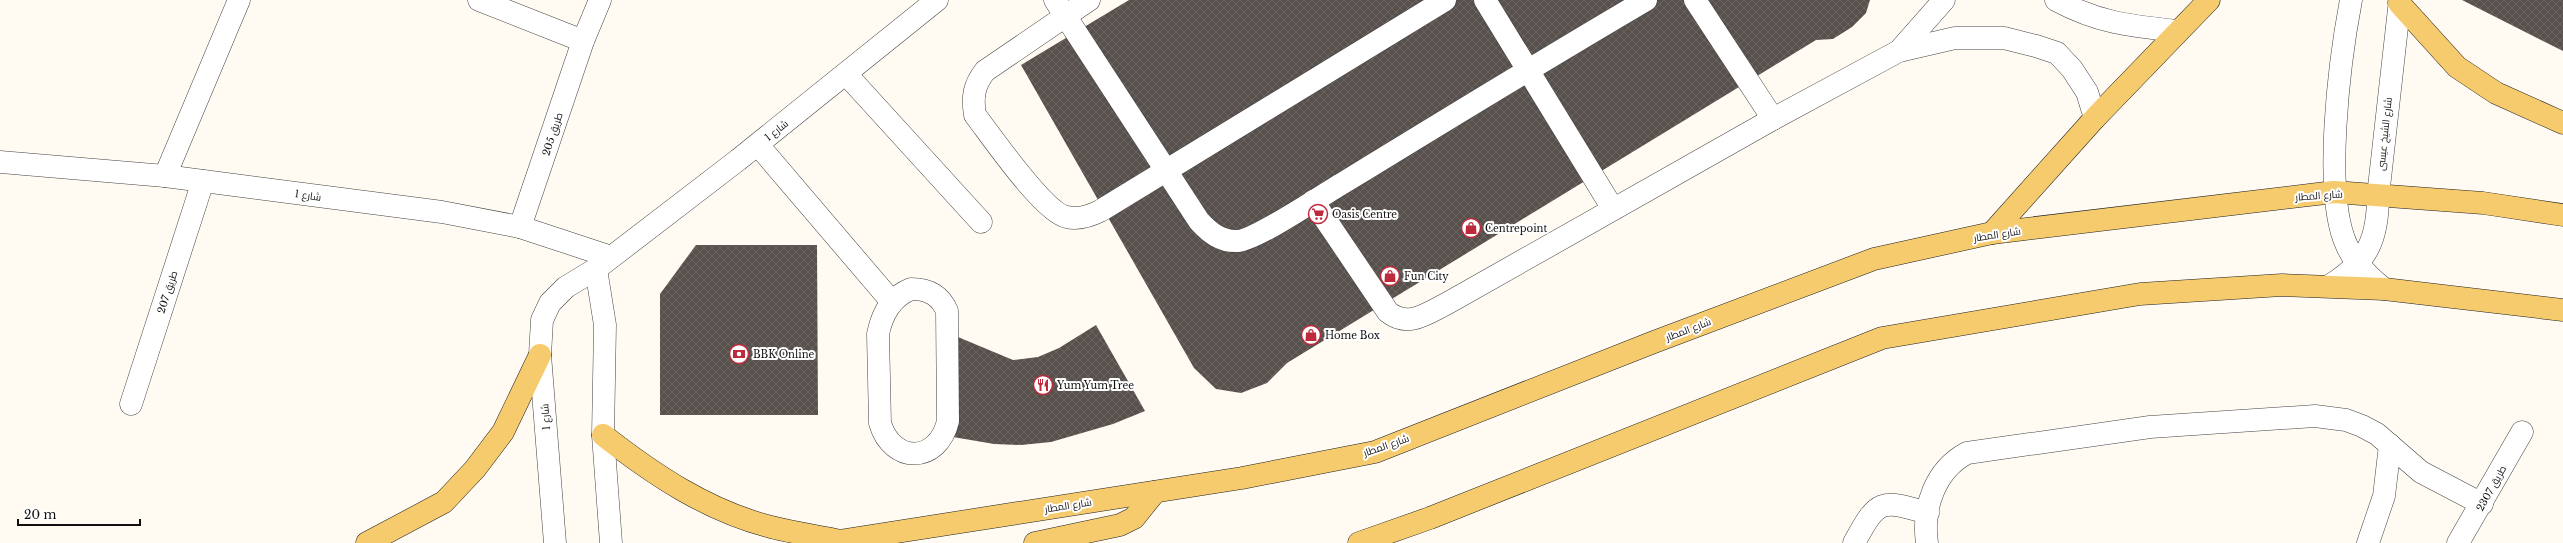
<svg xmlns="http://www.w3.org/2000/svg" width="2563" height="543" viewBox="0 0 2563 543" font-family="'Libre Baskerville',Cairo,serif">
<defs>
<pattern id="building-cross-hatch" width="8" height="8" patternUnits="userSpaceOnUse"><rect width="8" height="8" fill="#58504c"/><path d="M0 0l8 8M0 8l8-8" fill="none" stroke="#6b6561"/></pattern>
</defs>
<rect width="100%" height="100%" fill="#fffbf3"/>
<!-- building -->
<g fill="url(#building-cross-hatch)">
<path d="M 1129,0 L 1870,0 L 1866,13 L 1852,27 L 1833,39 L 1816,40 L 1287,363 L 1267,383 L 1241,393 L 1216,389 L 1194,368 L 1021,65 Z"/>
<path d="M 2462,0 L 2563,0 L 2563,51 Z"/>
<path d="M 696,245 L 817,245 L 818,415 L 660,415 L 660,294 Z"/>
<path d="M 1096,325 L 1145,411 L 1113,424 L 1051,442 L 1021,445 L 994,444 L 953,437 L 958,337 L 1013,360 L 1038,357 L 1059,348 Z"/>
</g>
<g fill="none" stroke-linecap="round" stroke-linejoin="round">
<defs>
<g id="minor">
<path d="M 479,0 L 583,41"/>
<path d="M 1055,0 L 1199,221 C 1210,233 1221,242 1238,241 C 1258,239 1322,195 1343,183 C 1444,121 1544,60 1646,0"/>
<path d="M 1089,0 L 985,71 C 974,85 972,97 975,115 C 992,137 1044,213 1067,217 C 1079,220 1090,216 1100,211 L 1445,0"/>
<path d="M 1485,0 L 1613,209"/>
<path d="M 1695,0 L 1773,119"/>
<path d="M 2056,0 C 2099,23 2130,26 2178,31"/>
<path d="M 2351,0 C 2340,58 2322,194 2347,246 C 2355,264 2369,277 2384,289"/>
<path d="M 1899,51 L 1944,0"/>
<path d="M 846,74 L 981,222"/>
<path d="M 758,145 L 892,302"/>
<path d="M 0,162 L 165,176 L 442,212 L 520,227 L 611,257"/>
<path d="M 165,176 L 239,0"/>
<path d="M 1313,201 L 1388,312 C 1408,328 1426,314 1446,304 L 1773,119 L 1899,51 L 1955,38 L 2004,38 L 2036,46 L 2057,53 L 2072,69 L 2087,92 L 2095,118"/>
<path d="M 520,227 L 583,41 L 600,0"/>
<path d="M 596,269 L 605,325 L 603,435 L 611,543"/>
<path d="M 2329,286 C 2367,263 2378,240 2378,196 L 2400,0"/>
<path d="M 911,289 C 929,289 940,295 947,311 L 948,421 C 938,464 892,464 880,423 L 878,334 C 882,314 891,297 911,289 Z"/>
<path d="M 131,404 L 203,181"/>
<path d="M 555,543 L 540,355 L 542,320 L 550,303 L 566,287 L 596,269 L 738,160 L 937,0"/>
<path d="M 1854,543 C 1878,499 1880,499 1928,513"/>
<path d="M 1927,543 C 1922,508 1935,470 1967,453 L 2150,427 L 2315,416 L 2346,420 L 2362,426 L 2377,434 L 2421,472 L 2482,504"/>
<path d="M 2368,543 L 2384,496 L 2390,445"/>
<path d="M 2458,543 L 2522,432"/>
</g>
<g id="major">
<path d="M 2399,3 L 2457,67 L 2496,93 L 2563,123"/>
<path d="M 1992,233 L 2095,118 L 2209,0"/>
<path d="M 603,435 C 654,475 708,511 771,527 C 794,533 818,536 841,541"/>
<path d="M 367,543 L 444,502 L 475,469 L 503,432 L 540,355"/>
<path d="M 826,543 L 1242,478 L 1375,452 L 1654,342 L 1874,259 L 1992,233 L 2334,192 L 2483,203 L 2563,215"/>
<path d="M 1035,543 L 1120,525 L 1134,518 L 1155,492"/>
<path d="M 1359,543 L 1430,518 L 1882,338 L 2140,294 L 2282,285 L 2384,289 L 2563,310"/>
</g>
</defs>
<!-- minor casing -->
<use href="#minor" stroke="#434343" stroke-width="23"/>
<!-- major casing -->
<use href="#major" stroke="#212121" stroke-width="23"/>
<!-- minor -->
<use href="#minor" stroke="#fff" stroke-width="22"/>
<!-- major -->
<use href="#major" stroke="#f5cb6d" stroke-width="22"/>
</g>
<!-- icons -->
<defs>
<symbol id="supermarket-ring" viewBox="-11 -11 22 22"><circle r="9.5" fill="#fff" stroke="#bd2a3b" stroke-width="1.5"/><path d="M-6-5.5h2.5l.6 2H6L4.5 2H-2.5L-4.4-4H-6ZM-1.5 3.2a1.3 1.3 0 1 0 .1 0ZM3 3.2a1.3 1.3 0 1 0 .1 0Z" fill="#bd2a3b"/></symbol>
<symbol id="shop-ring" viewBox="-11 -11 22 22"><circle r="9.5" fill="#fff" stroke="#bd2a3b" stroke-width="1.5"/><path d="M-5-2.5h2.3a2.7 3.5 0 0 1 5.4 0H5L5.5 6h-11ZM-1.5-2.5h3a1.5 2.3 0 0 0-3 0Z" fill="#bd2a3b"/></symbol>
<symbol id="bank-ring" viewBox="-11 -11 22 22"><circle r="9.5" fill="#fff" stroke="#bd2a3b" stroke-width="1.5"/><path d="M-6-4H6V4H-6ZM0-2.3a2.3 2.3 0 1 0 0 4.6a2.3 2.3 0 1 0 0-4.6Z" fill="#bd2a3b"/></symbol>
<symbol id="restaurant-ring" viewBox="-11 -11 22 22"><circle r="9.5" fill="#fff" stroke="#bd2a3b" stroke-width="1.5"/><path d="M-5-6h1v4h1v-4h1v4h1v-4h1v5L-1.5 .5V6h-2V.5L-5-1ZM5-6V6H3V1.5H1.5Q1.5-4 5-6Z" fill="#bd2a3b"/></symbol>
</defs>
<g fill-rule="evenodd">
<use href="#supermarket-ring" x="1307" y="203" width="22" height="22"/>
<use href="#shop-ring" x="1460" y="217" width="22" height="22"/>
<use href="#shop-ring" x="1379" y="265" width="22" height="22"/>
<use href="#shop-ring" x="1300" y="324" width="22" height="22"/>
<use href="#bank-ring" x="728" y="343" width="22" height="22"/>
<use href="#restaurant-ring" x="1032" y="374" width="22" height="22"/>
</g>
<g text-anchor="middle" stroke-width="4" stroke-linejoin="round" paint-order="stroke">
<!-- street labels -->
<g font-size="10" fill="#101010" stroke="#fff">
<text transform="translate(776 130) rotate(-39)" y="4">شارع 1</text>
<text transform="translate(552 134) rotate(-72)" y="4">طريق 205</text>
<text transform="translate(2384 134) rotate(-84)" y="4">شارع الشيخ عيسى</text>
<text transform="translate(308 195) rotate(8)" y="4">شارع 1</text>
<text transform="translate(2319 195) rotate(-4)" y="4">شارع المطار</text>
<text transform="translate(1997 234) rotate(-9)" y="4">شارع المطار</text>
<text transform="translate(167 292) rotate(-72)" y="4">طريق 207</text>
<text transform="translate(1688 329) rotate(-21)" y="4">شارع المطار</text>
<text transform="translate(545 417) rotate(-94)" y="4">شارع 1</text>
<text transform="translate(1386 445) rotate(-19)" y="4">شارع المطار</text>
<text transform="translate(2491 488) rotate(-61)" y="4">طريق 2307</text>
<text transform="translate(1068 505) rotate(-9)" y="4">شارع المطار</text>
</g>
<!-- poi labels -->
<g font-size="10" fill="#101010" stroke="#fff" text-anchor="start">
<text x="1332" y="218">Oasis Centre</text>
<text x="1485" y="232">Centrepoint</text>
<text x="1404" y="280">Fun City</text>
<text x="1325" y="339">Home Box</text>
<text x="753" y="358">BBK Online</text>
<text x="1057" y="389">Yum Yum Tree</text>
</g>
</g>
<!-- scale -->
<path d="M18 519v6h122v-6" fill="none" stroke="#101010" stroke-width="2"/>
<text x="24" y="519" font-size="12" fill="#101010" stroke="#ffffff" stroke-width="3" paint-order="stroke">20 m</text>
</svg>
